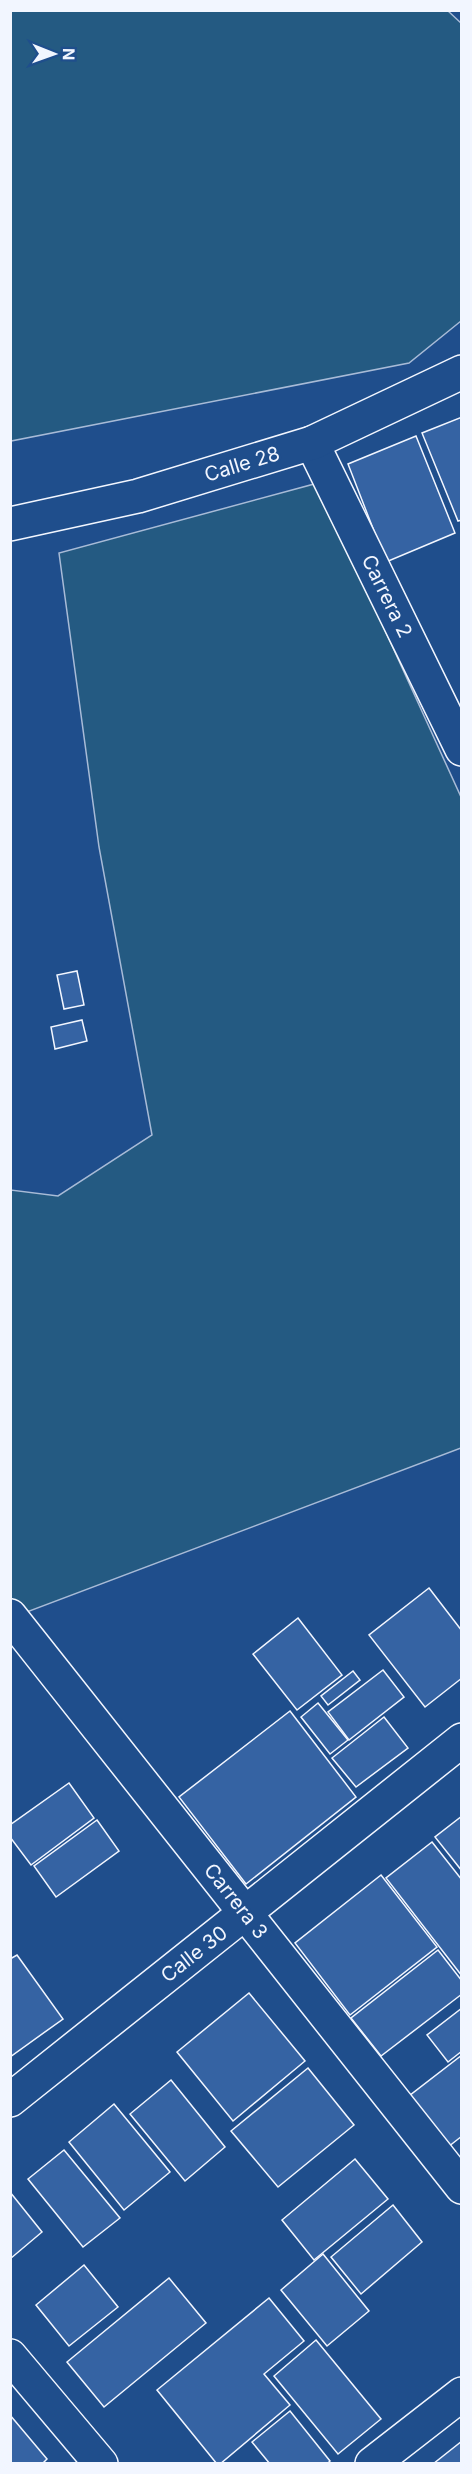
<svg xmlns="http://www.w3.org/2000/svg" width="472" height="2474" viewBox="0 0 472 2474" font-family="Inter,sans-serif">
<rect width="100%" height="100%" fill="#1f4e8c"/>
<!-- green -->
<g fill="#245a82" stroke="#a8bbd7" stroke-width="1.5">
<path d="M 447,10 L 462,24 L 461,321 L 409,363 L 11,441 L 11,11 Z"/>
<path d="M 318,483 L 461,797 L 461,1448 L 11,1618 L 11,1190 L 58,1196 L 152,1135 L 99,847 L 59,553 Z"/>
</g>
<!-- building -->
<g fill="#3563a3" stroke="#f2f6ff" stroke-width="1.5">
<path d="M 462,417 L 462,520 L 458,521 L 422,433 Z"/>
<path d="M 416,436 L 455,533 L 386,562 L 348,464 Z"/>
<path d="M 77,971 L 84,1005 L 64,1009 L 57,975 Z"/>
<path d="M 82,1020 L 87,1041 L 55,1049 L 51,1027 Z"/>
<path d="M 429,1588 L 462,1631 L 462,1678 L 425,1707 L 369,1635 Z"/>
<path d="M 298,1618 L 342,1675 L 297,1710 L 253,1654 Z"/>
<path d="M 383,1670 L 404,1697 L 349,1740 L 328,1712 Z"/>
<path d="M 353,1671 L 360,1680 L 328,1705 L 321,1696 Z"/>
<path d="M 318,1703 L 348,1740 L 330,1754 L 301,1717 Z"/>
<path d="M 290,1711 L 356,1797 L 246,1884 L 179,1797 Z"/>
<path d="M 384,1717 L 408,1748 L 356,1787 L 332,1758 Z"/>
<path d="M 69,1783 L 94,1818 L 31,1865 L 10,1837 L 10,1825 Z"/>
<path d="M 462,1816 L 462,1871 L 435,1837 Z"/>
<path d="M 97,1820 L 119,1851 L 56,1897 L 34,1866 Z"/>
<path d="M 432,1842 L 462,1880 L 462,1976 L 386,1878 Z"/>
<path d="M 381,1875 L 437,1947 L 350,2015 L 295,1943 Z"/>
<path d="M 438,1950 L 462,1981 L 462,1994 L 381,2056 L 351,2018 Z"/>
<path d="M 17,1955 L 63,2019 L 10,2057 L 10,1959 Z"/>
<path d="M 249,1993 L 305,2061 L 233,2121 L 177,2052 Z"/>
<path d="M 462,2008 L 462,2051 L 448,2062 L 427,2035 Z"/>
<path d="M 462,2055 L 462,2136 L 448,2147 L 409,2096 Z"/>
<path d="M 308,2068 L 354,2125 L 278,2187 L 231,2131 Z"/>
<path d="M 171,2080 L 225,2147 L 185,2181 L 130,2114 Z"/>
<path d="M 114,2104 L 170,2172 L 124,2210 L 69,2142 Z"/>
<path d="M 64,2150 L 120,2218 L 83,2247 L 28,2179 Z"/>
<path d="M 355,2159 L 388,2199 L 314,2260 L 282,2220 Z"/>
<path d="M 10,2192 L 42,2232 L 10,2259 Z"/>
<path d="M 393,2205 L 422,2242 L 361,2294 L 331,2257 Z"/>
<path d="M 323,2254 L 369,2311 L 327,2346 L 281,2290 Z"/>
<path d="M 84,2265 L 118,2307 L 69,2346 L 36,2305 Z"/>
<path d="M 169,2278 L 206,2323 L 104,2407 L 67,2362 Z"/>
<path d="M 269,2298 L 304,2341 L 264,2374 L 290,2405 L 220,2464 L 217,2464 L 157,2390 Z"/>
<path d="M 316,2340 L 381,2419 L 338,2454 L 274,2376 Z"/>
<path d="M 290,2411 L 330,2461 L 327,2464 L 270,2464 L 252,2442 Z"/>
<path d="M 10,2415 L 47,2459 L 42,2464 L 10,2464 Z"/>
<path d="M 462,2441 L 462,2464 L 433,2464 Z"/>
</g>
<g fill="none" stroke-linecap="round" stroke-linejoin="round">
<defs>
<g id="street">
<path d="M 312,443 L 462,749"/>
<path d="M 10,524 L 138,496 L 312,443 L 462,372"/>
<path d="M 10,1616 L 462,2187"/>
<path d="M 10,2100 L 462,1740"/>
<path d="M 10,2356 L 101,2464"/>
<path d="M 372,2464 L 462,2394"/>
</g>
</defs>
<!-- street casing -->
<use href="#street" stroke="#f2f6ff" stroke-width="36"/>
<!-- street -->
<use href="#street" stroke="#1f4e8c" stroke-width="33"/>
</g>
<g text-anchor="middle" stroke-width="4.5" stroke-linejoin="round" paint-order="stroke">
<!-- street labels -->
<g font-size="20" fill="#f2f6ff" stroke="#1f4e8c">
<text transform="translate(242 464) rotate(-17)" y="7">Calle 28</text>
<text transform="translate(387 596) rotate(64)" y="7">Carrera 2</text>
<text transform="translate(236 1901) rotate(52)" y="7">Carrera 3</text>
<text transform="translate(194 1954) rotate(-38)" y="7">Calle 30</text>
</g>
</g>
<!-- border -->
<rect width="472" height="2474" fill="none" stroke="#f2f6ff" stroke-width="24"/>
<!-- north arrow -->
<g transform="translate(54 54) rotate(91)" stroke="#1f4e8c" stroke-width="4.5" paint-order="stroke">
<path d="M0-4.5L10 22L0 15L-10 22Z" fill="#f2f6ff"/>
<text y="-9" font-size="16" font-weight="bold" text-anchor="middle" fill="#f2f6ff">N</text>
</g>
</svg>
